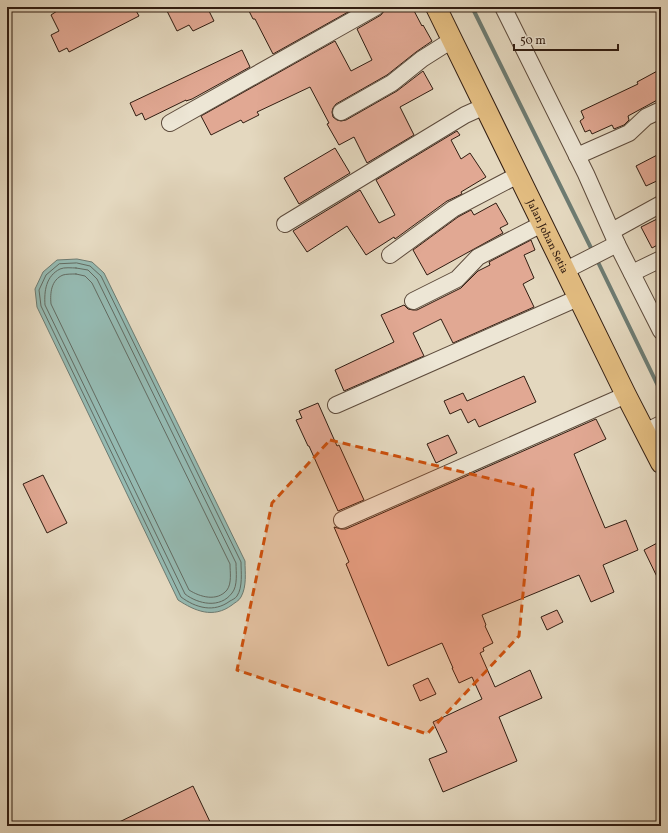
<svg xmlns="http://www.w3.org/2000/svg" width="668" height="833" viewBox="0 0 668 833" font-family="Vollkorn,serif">
<rect width="100%" height="100%" fill="#e4d8bf"/>
<filter id="stains"><feTurbulence type="fractalNoise" baseFrequency=".005" numOctaves="4"/><feColorMatrix values="0 0 0 0 .2 0 0 0 0 .09 0 0 0 0 .02 0 0 0 .5 -.17"/></filter>
<radialGradient id="worn" r=".72"><stop offset=".6" stop-color="#630" stop-opacity="0"/><stop offset="1" stop-color="#630" stop-opacity=".3"/></radialGradient>
<!-- water -->
<path fill="#95bab2" stroke="#6d7b72" d="M 77,259 L 92,262 L 104,273 L 245,561 C 245,573 247,586 241,597 C 239,601 234,603 232,605 C 213,619 195,611 178,600 L 37,307 L 35,289 L 43,272 L 57,260 Z"/>
<g fill="none" stroke-linecap="round" stroke-linejoin="round">
<!-- shore -->
<g stroke="#626b62" stroke-width="1">
<path d="M 77,263 L 90,266 L 101,276 L 241,562 C 241,572 243,587 237,596 C 236,598 232,600 230,601 C 214,613 196,608 181,597 L 41,306 L 39,290 L 46,275 L 59,264 Z"/>
<path d="M 76,268 L 88,270 L 97,279 L 236,563 C 236,572 238,586 232,593 C 220,609 198,604 185,594 L 45,305 C 44,291 46,276 60,269 C 64,267 72,268 76,268 Z"/>
<path d="M 76,274 L 85,276 L 92,283 L 230,564 C 230,572 232,583 227,590 C 217,602 200,597 189,590 L 51,304 C 50,293 51,280 63,275 C 66,274 72,274 76,274 Z"/>
</g>
<!-- stream -->
<g stroke="#6d7b72" stroke-width="4">
<path d="M 472,7 L 593,252"/>
<path d="M 596,258 L 661,392"/>
</g>
</g>
<!-- building -->
<g fill="#e1a893" stroke="#301c11">
<path d="M 55,7 L 134,7 L 139,16 L 69,52 L 67,48 L 59,52 L 51,35 L 59,31 L 51,15 L 57,11 Z"/>
<path d="M 165,7 L 207,7 L 214,21 L 193,31 L 189,25 L 177,31 Z"/>
<path d="M 247,7 L 357,7 L 273,54 L 255,19 L 253,19 Z"/>
<path d="M 385,7 L 412,7 L 422,26 L 423,25 L 432,41 L 416,52 L 387,75 L 336,104 L 333,108 L 332,112 L 333,117 L 337,120 L 341,121 L 346,120 L 397,91 L 423,71 L 433,89 L 400,107 L 414,135 L 367,163 L 354,137 L 339,145 L 327,124 L 329,123 L 310,87 L 257,112 L 259,115 L 243,123 L 241,120 L 211,135 L 201,116 L 335,41 L 351,71 L 372,60 L 357,29 L 381,15 L 384,11 Z"/>
<path d="M 242,50 L 250,67 L 192,99 L 186,101 L 186,100 L 145,120 L 142,113 L 136,116 L 130,103 Z"/>
<path d="M 661,69 L 661,98 L 628,116 L 629,120 L 624,125 L 614,129 L 612,125 L 592,134 L 590,130 L 585,132 L 580,121 L 584,118 L 581,111 L 638,84 L 637,82 Z"/>
<path d="M 457,131 L 460,135 L 451,140 L 461,159 L 470,153 L 486,177 L 461,192 L 462,194 L 447,201 L 395,239 L 394,237 L 366,255 L 347,226 L 307,252 L 293,231 L 360,190 L 379,223 L 395,215 L 376,180 Z"/>
<path d="M 335,148 L 350,173 L 299,204 L 284,178 Z"/>
<path d="M 661,153 L 661,179 L 646,186 L 636,166 Z"/>
<path d="M 496,203 L 508,224 L 500,228 L 503,233 L 427,275 L 413,250 L 458,217 L 471,210 L 474,215 Z"/>
<path d="M 661,217 L 661,243 L 652,248 L 641,227 Z"/>
<path d="M 531,240 L 535,250 L 524,255 L 534,278 L 523,284 L 534,307 L 453,343 L 441,319 L 413,333 L 424,356 L 344,391 L 335,370 L 394,342 L 381,315 L 404,305 L 408,309 L 413,310 L 417,310 L 461,288 L 478,271 L 490,265 L 489,262 Z"/>
<path d="M 524,376 L 536,402 L 479,427 L 475,419 L 468,423 L 461,409 L 450,414 L 444,401 L 463,393 L 467,401 Z"/>
<path d="M 318,403 L 337,446 L 339,445 L 364,500 L 338,511 L 309,446 L 308,446 L 296,420 L 302,418 L 299,411 Z"/>
<path d="M 596,419 L 606,439 L 574,454 L 605,528 L 626,520 L 638,550 L 603,565 L 614,592 L 591,602 L 579,575 L 482,615 L 486,625 L 485,626 L 493,643 L 483,648 L 484,651 L 480,653 L 495,687 L 530,670 L 542,698 L 499,717 L 517,761 L 443,792 L 429,759 L 447,752 L 433,722 L 482,699 L 472,677 L 459,683 L 452,668 L 453,668 L 442,643 L 388,666 L 346,564 L 349,562 L 334,527 L 341,529 L 346,529 Z"/>
<path d="M 448,435 L 457,453 L 436,463 L 427,444 Z"/>
<path d="M 43,475 L 67,523 L 47,533 L 23,484 Z"/>
<path d="M 661,541 L 661,585 L 644,550 Z"/>
<path d="M 557,610 L 563,622 L 547,630 L 541,617 Z"/>
<path d="M 428,678 L 436,694 L 420,701 L 413,685 Z"/>
<path d="M 193,786 L 212,826 L 111,826 Z"/>
</g>
<g fill="none" stroke-linecap="round" stroke-linejoin="round">
<defs>
<g id="minor">
<path d="M 503,7 L 586,174 L 617,244 L 661,331"/>
<path d="M 341,112 L 392,83 L 422,59 L 452,40"/>
<path d="M 170,123 L 376,7"/>
<path d="M 577,156 L 629,133 L 646,117 L 661,110"/>
<path d="M 285,224 L 465,115 L 485,106"/>
<path d="M 612,231 L 661,204"/>
<path d="M 390,255 L 453,209 L 518,175"/>
<path d="M 566,270 L 617,244"/>
<path d="M 632,273 L 661,259"/>
<path d="M 413,301 L 457,279 L 478,257 L 542,224"/>
<path d="M 336,405 L 578,298"/>
<path d="M 645,432 L 661,424"/>
<path d="M 342,520 L 626,395"/>
</g>
<g id="major">
<path id="s1" d="M 436,7 L 626,395 L 661,463"/>
</g>
</defs>
<!-- minor casing -->
<use href="#minor" stroke="#5d4b3c" stroke-width="18"/>
<!-- major casing -->
<use href="#major" stroke="#301c11" stroke-width="22"/>
<!-- minor -->
<use href="#minor" stroke="#ede6d5" stroke-width="16"/>
<!-- major -->
<use href="#major" stroke="#e2bc80" stroke-width="20"/>
</g>
<!-- marked area -->
<path fill="#cc500d" fill-opacity="0.2" stroke="#cc500d" stroke-width="3" stroke-dasharray="8 5" stroke-linejoin="round" d="M 330,440 L 533,489 L 519,636 L 427,734 L 237,670 L 272,503 Z"/>
<g text-anchor="middle" stroke-width="3" stroke-linejoin="round" paint-order="stroke">
<!-- street labels -->
<g font-size="11" fill="#301c11" stroke="#ede6d5">
<text dy="4" stroke="none"><textPath href="#s1" startOffset="255">Jalan Johan Setia</textPath></text>
</g>
</g>
<!-- margin -->
<rect width="668" height="833" fill="none" stroke="#e4d8bf" stroke-width="24"/>
<rect x="8" y="8" width="652" height="817" fill="none" stroke="#301c11" stroke-width="2"/>
<rect x="12" y="12" width="644" height="809" fill="none" stroke="#301c11"/>
<!-- scale -->
<path d="M514 44v6h104v-6" fill="none" stroke="#301c11" stroke-width="2"/>
<text x="520" y="44" font-size="12" fill="#301c11" stroke="#ede6d5" stroke-width="3" paint-order="stroke">50 m</text>
<rect width="100%" height="100%" filter="url(#stains)"/>
<rect width="100%" height="100%" fill="url(#worn)"/>
</svg>
